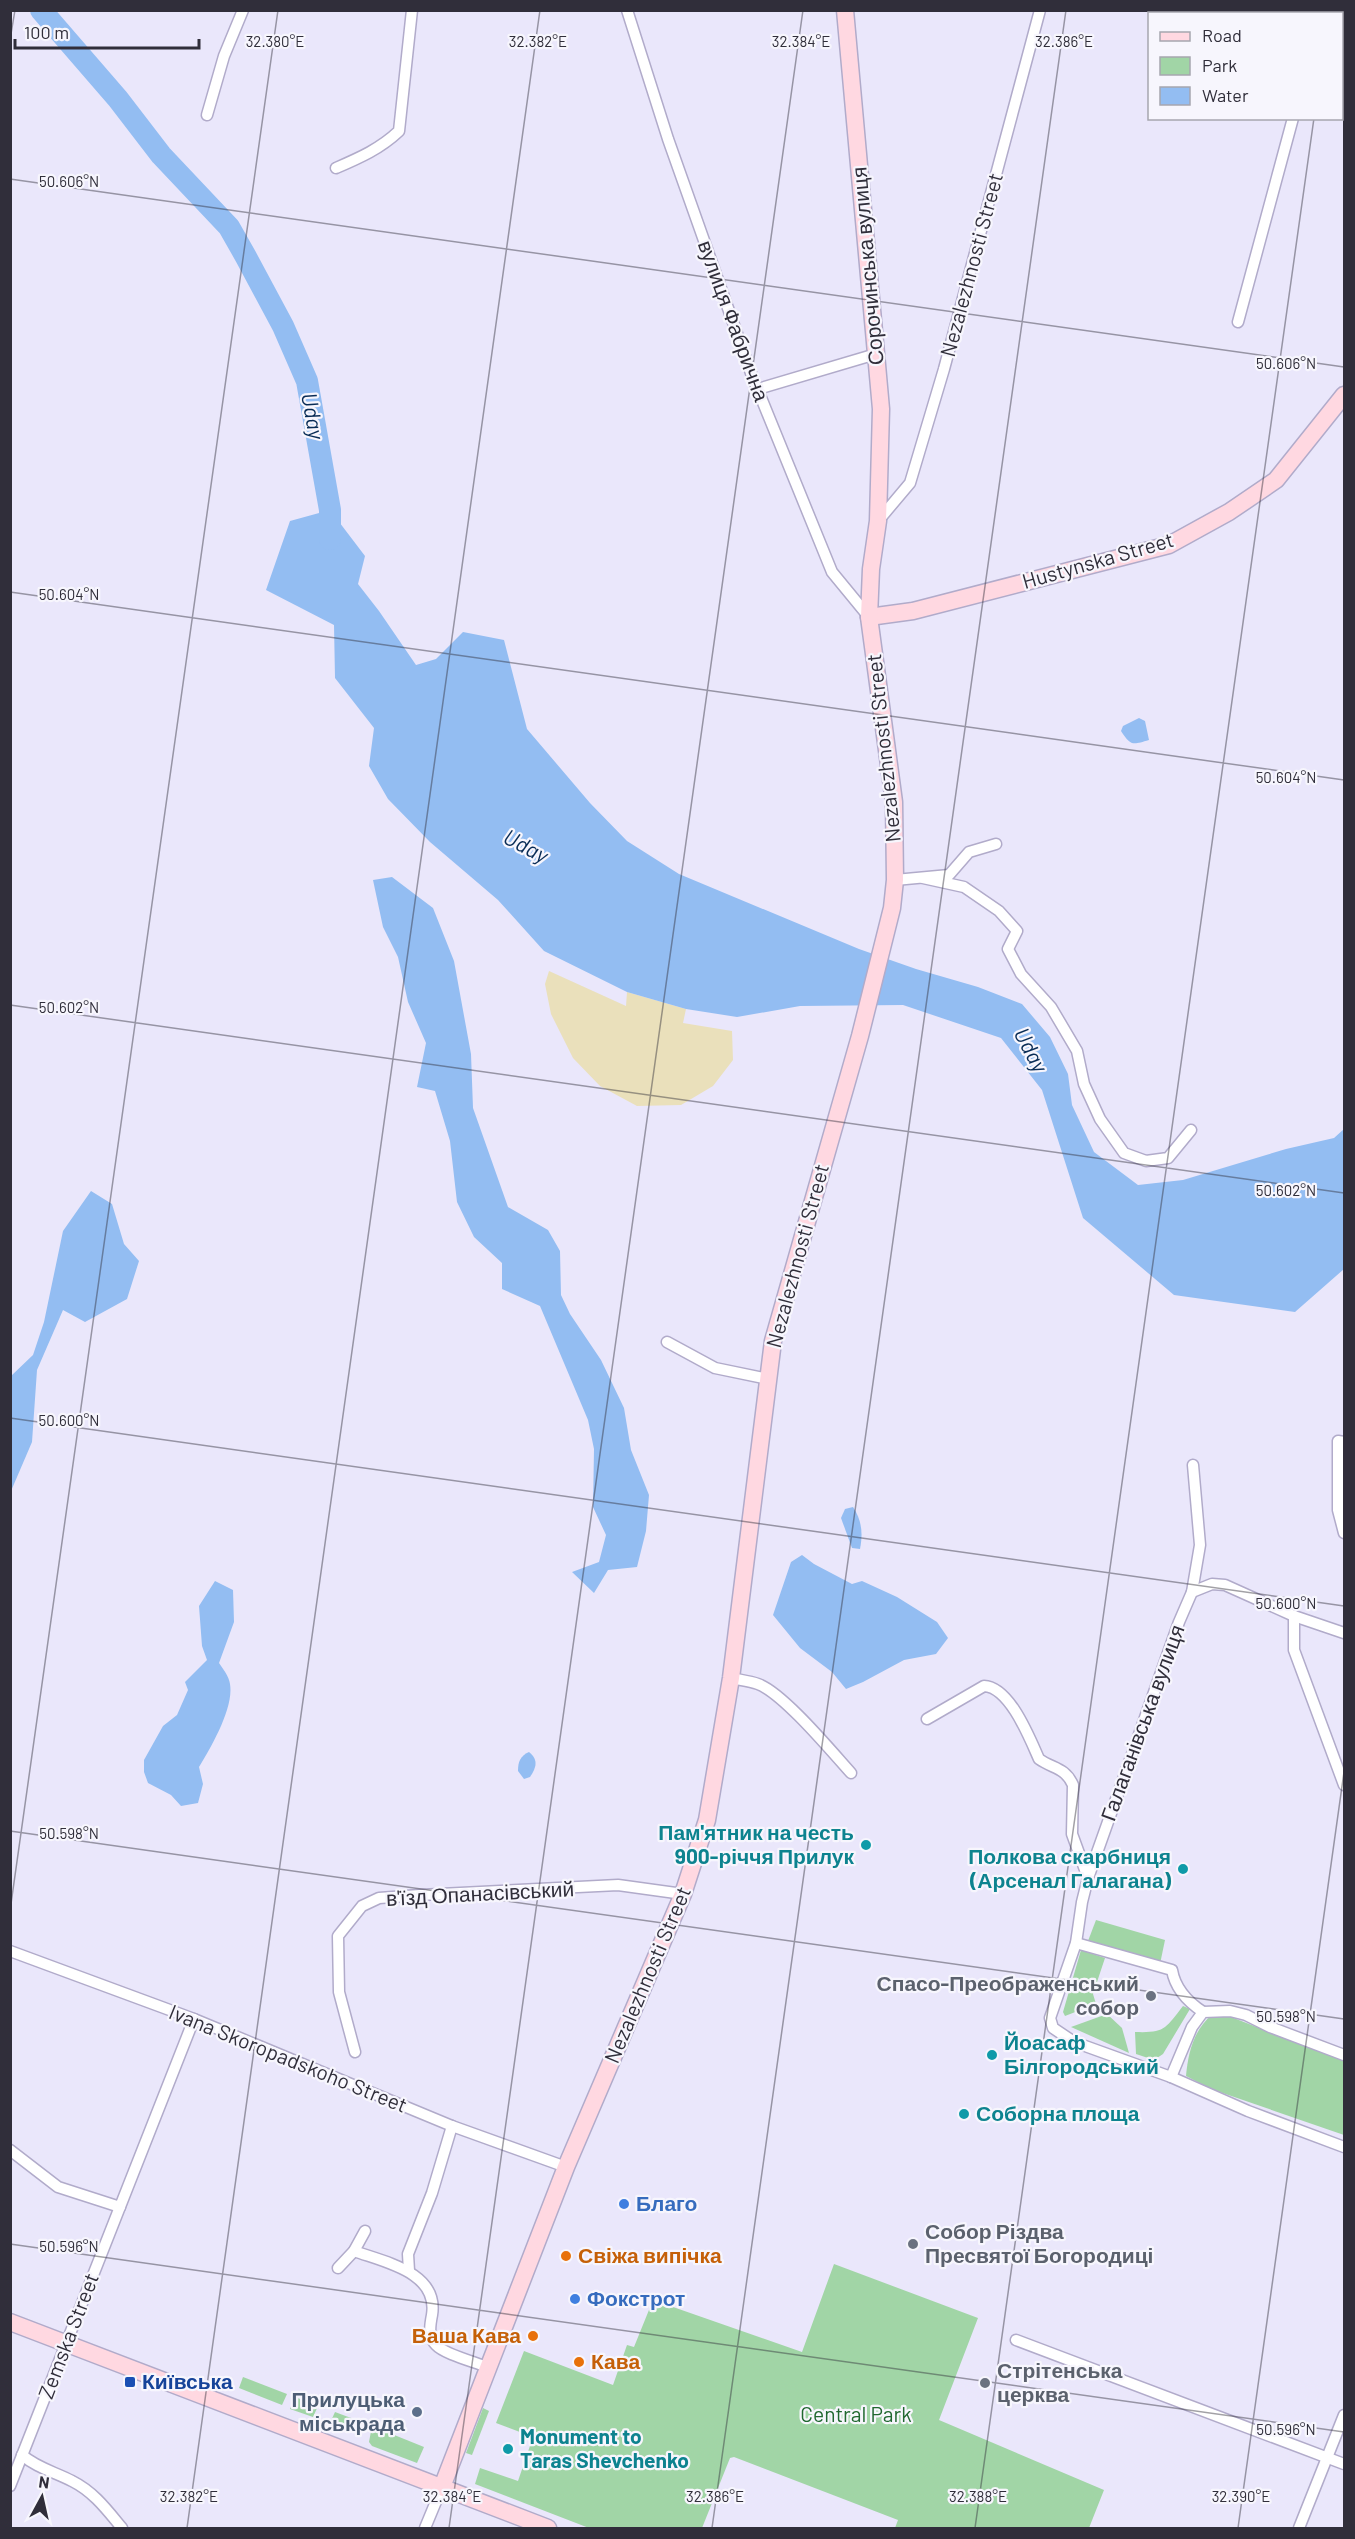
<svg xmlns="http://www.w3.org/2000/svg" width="1355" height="2539" viewBox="0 0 1355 2539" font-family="Barlow,sans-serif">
<rect width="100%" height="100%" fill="#eae7fb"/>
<!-- green -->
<g fill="#a1d5a6">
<path d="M 1096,1920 L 1165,1940 L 1160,1964 L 1088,1941 Z"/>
<path d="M 1081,1950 L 1105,1958 L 1093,1994 L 1096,2004 L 1065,2016 L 1063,2012 Z"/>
<path d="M 1183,2006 L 1190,2009 L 1163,2054 L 1154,2060 L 1136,2054 L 1135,2032 C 1165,2033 1165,2029 1183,2006 Z"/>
<path d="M 1107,2014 L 1122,2028 L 1129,2053 L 1071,2027 Z"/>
<path d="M 1212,2015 L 1226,2015 L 1344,2061 L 1344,2135 L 1211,2089 L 1186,2076 C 1188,2053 1194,2029 1212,2015 Z"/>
<path d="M 834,2264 L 978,2318 L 939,2420 L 1104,2490 L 1089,2528 L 895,2528 L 898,2520 L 734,2457 L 730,2458 L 702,2528 L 589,2528 L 475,2484 L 480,2468 L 518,2481 L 533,2437 L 496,2423 L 524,2351 L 613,2385 L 627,2345 L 634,2347 L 653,2300 L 802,2352 Z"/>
<path d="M 243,2377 L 287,2394 L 282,2405 L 239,2388 Z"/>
<path d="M 295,2397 L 318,2406 L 313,2417 L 290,2409 Z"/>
<path d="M 483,2408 L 489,2411 L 472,2455 L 466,2453 Z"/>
<path d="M 335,2412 L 359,2421 L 355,2433 L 330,2423 Z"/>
<path d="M 372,2426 L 424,2447 L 417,2463 L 372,2446 L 369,2442 Z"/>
</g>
<!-- sand -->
<path fill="#eae0bb" d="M 549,971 L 626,1006 L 627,992 L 686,1009 L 683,1023 L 732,1031 L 733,1060 L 713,1086 L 681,1105 L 637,1106 L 600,1086 L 573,1058 L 551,1014 L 545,984 Z"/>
<!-- water -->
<g fill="#93bdf2">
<path d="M 330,510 L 365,556 L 358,584 L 379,611 L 416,665 L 436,659 L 463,632 L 504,640 L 527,729 L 590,803 L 627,841 L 679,874 L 859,949 L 916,969 L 978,987 L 1022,1004 L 1050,1037 L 1068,1074 L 1072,1105 L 1094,1152 L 1138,1185 L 1183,1180 L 1286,1149 L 1334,1138 L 1344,1129 L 1344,1269 L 1295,1312 L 1174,1295 L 1083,1218 L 1042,1090 L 1001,1038 L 903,1005 L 800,1006 L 737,1017 L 686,1009 L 627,992 L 544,951 L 498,900 L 430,842 L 388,799 L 369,766 L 374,728 L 335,678 L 334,625 L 266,590 L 290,521 Z"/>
<path d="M 1139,718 L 1145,721 L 1149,740 C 1132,745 1131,746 1121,731 L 1123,726 Z"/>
<path d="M 392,877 L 433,908 L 454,961 L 471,1054 L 473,1108 L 508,1207 L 548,1230 L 560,1251 L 561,1295 L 570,1314 L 601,1360 L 624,1408 L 631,1450 L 649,1495 L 646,1531 L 637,1567 L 608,1570 L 594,1593 L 572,1572 L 599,1562 L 606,1535 L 593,1507 L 594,1449 L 588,1420 L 540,1306 L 502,1289 L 502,1263 L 474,1237 L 457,1202 L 450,1141 L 435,1091 L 417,1087 L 426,1043 L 408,1002 L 398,957 L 383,927 L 373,880 Z"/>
<path d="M 91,1191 L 112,1204 L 124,1244 L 139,1261 L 127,1299 L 85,1322 L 63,1310 L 37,1370 L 32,1442 L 11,1491 L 11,1376 L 33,1355 L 44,1322 L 63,1231 Z"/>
<path d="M 853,1507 C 862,1521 863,1533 860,1549 L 852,1548 L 841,1518 L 845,1509 Z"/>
<path d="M 802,1555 L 814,1564 L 852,1584 L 862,1581 L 897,1597 L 937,1622 L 948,1638 L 936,1654 L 904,1660 L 863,1682 L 846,1689 L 832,1672 L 800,1648 L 773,1615 L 791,1562 Z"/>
<path d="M 215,1581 L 233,1590 L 234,1622 L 219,1663 C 223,1669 229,1676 230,1684 C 234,1708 211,1747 199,1767 L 203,1784 L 198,1803 L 181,1806 L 171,1795 L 148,1783 L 144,1772 L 144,1760 L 163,1726 L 177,1715 L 188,1690 L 185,1682 L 207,1660 L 202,1646 L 199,1606 Z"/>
<path d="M 529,1752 C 539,1760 536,1768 530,1777 L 524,1779 L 518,1771 C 518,1762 520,1756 529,1752 Z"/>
</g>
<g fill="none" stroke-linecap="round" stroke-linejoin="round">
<!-- river -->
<path stroke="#93bdf2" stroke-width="22" d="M 41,10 L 118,99 L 161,155 L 229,227 L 246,257 L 283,326 L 307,381 L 330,510 L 330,539"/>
<defs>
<g id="minor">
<path d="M 627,10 L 668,139 L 751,373 L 832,572 L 869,617"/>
<path d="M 1272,10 L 1277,14"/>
<path d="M 207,115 L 224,56 L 243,10"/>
<path d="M 336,168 C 359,158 380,149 399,131 L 412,10"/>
<path d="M 1238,322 L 1293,118"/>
<path d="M 758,389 L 876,354"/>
<path d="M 878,521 L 910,483 L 944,369 L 1040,10"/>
<path d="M 923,878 L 964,887 L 999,911 L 1017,931 L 1008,949 L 1021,974 L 1051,1007 L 1077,1051 L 1084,1084 L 1100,1119 L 1124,1153 L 1146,1161 L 1168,1158 L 1191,1130"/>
<path d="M 895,880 L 949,875 L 969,852 L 996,844"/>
<path d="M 667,1342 L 715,1368 L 768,1379"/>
<path d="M 1344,1442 L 1338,1441 L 1338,1510 L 1344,1533"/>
<path d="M 1193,1465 L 1200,1545 L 1192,1592 L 1179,1622 L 1088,1878 L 1082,1902 L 1076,1943 L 1050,2018 L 1053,2028 L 1074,2042 L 1171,2077 L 1248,2111 L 1344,2147"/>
<path d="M 1192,1592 L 1212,1584 L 1225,1585 L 1294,1616 L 1344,1633"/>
<path d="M 1294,1616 L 1294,1650 L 1344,1785"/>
<path d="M 731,1678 C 740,1680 750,1681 758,1684 C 783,1693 832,1752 851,1773"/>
<path d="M 927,1719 L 984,1686 C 1010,1687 1030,1739 1039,1759 C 1053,1769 1065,1767 1073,1785 L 1072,1834 L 1088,1878"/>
<path d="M 1076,1943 L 1172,1970 C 1175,1988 1188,2002 1203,2012"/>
<path d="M 10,1951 L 194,2019 L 452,2126 L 566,2167"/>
<path d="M 355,2052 L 339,1992 L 338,1936 L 362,1906 L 379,1898 L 420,1895 L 618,1885 L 683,1894"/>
<path d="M 1171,2077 L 1192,2027 L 1203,2012 L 1230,2011 L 1246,2015 L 1270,2027 L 1344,2055"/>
<path d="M 10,2150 L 58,2187 L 120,2207"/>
<path d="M 354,2251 C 384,2262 439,2272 432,2315 C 430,2325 428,2337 436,2345 C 444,2354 475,2362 487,2367"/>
<path d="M 338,2268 L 354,2251 L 365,2231"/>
<path d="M 409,2271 L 408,2254 L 432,2193 L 452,2126"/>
<path d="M 1016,2340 L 1344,2464"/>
<path d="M 22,2455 C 37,2468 55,2472 72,2481 C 94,2492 107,2510 122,2528"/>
<path d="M 10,2486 L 194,2019"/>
<path d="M 425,2528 L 442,2487"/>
<path d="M 1299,2528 L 1344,2415"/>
</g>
<g id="secondary">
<path d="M 869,617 L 913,611 L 1169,545 L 1229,512 L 1276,480 L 1344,395"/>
<path d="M 10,2322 L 548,2528"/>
<path d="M 442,2487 L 566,2167 L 683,1894 L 707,1820 L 731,1678 L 773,1341 L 860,1036 L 892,908 L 895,880 L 894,802 L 869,617 L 871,569 L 878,521 L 881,409 L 845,10"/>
</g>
</defs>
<!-- minor casing -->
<use href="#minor" stroke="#b1abca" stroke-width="13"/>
<!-- secondary casing -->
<use href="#secondary" stroke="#b1abca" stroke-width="19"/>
<!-- minor -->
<use href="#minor" stroke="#fff" stroke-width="10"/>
<!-- secondary -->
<use href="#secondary" stroke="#ffd8e1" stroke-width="16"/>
</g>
<!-- ticks -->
<path fill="none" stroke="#302e3a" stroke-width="1.5" stroke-opacity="0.45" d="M 1329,14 L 1329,10M 10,40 L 15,10M 10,179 L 1344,367M 10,592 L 1344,780M 10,1005 L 1344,1193M 10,1418 L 1344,1606M 10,1831 L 1344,2019M 10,1911 L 278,10M 10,2244 L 1344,2432M 187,2528 L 540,10M 449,2528 L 803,10M 712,2528 L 1066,10M 975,2528 L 1314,118M 1238,2528 L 1344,1772"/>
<!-- markers -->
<g fill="#0f9aa8" stroke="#f7f6fd" stroke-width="2">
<circle cx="866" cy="1845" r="6"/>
<circle cx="1183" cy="1869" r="6"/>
<circle cx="992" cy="2055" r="6"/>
<circle cx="964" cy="2114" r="6"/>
<circle cx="508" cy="2449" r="6"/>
</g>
<g fill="#6b7280" stroke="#f7f6fd" stroke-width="2">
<circle cx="1151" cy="1996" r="6"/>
<circle cx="913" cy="2244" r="6"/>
<circle cx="985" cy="2383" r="6"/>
</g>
<g fill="#3f7fe0" stroke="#f7f6fd" stroke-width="2">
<circle cx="624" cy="2204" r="6"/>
<circle cx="575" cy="2299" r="6"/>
</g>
<g fill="#e8710a" stroke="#f7f6fd" stroke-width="2">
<circle cx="566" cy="2256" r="6"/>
<circle cx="533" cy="2336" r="6"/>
<circle cx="579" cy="2362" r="6"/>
</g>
<rect fill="#1a4fb4" stroke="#f7f6fd" stroke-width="2" x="124" y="2376" width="12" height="12" rx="3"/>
<circle fill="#5c6f8a" stroke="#f7f6fd" stroke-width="2" cx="417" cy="2412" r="6"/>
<g text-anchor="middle" stroke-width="4.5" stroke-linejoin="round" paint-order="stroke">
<!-- street labels -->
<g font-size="21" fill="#302e3a" stroke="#f7f6fd">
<text transform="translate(972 265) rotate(-75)" y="7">Nezalezhnosti Street</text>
<text transform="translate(868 266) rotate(-95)" y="7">Сорочинська вулиця</text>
<text transform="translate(733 321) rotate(70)" y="7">вулиця Фабрична</text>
<text transform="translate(1098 561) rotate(-16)" y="7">Hustynska Street</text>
<text transform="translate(884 748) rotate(-96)" y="7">Nezalezhnosti Street</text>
<text transform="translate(798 1256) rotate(-75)" y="7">Nezalezhnosti Street</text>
<text transform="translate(1143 1723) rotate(-70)" y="7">Галаганівська вулиця</text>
<text transform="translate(480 1894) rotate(-3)" y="7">в'їзд Опанасівський</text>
<text transform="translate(648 1975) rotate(-67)" y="7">Nezalezhnosti Street</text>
<text transform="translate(288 2059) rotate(22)" y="7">Ivana Skoropadskoho Street</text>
<text transform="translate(69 2336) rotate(-69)" y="7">Zemska Street</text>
</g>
<!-- culture labels -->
<g font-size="21" font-weight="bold" fill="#0d838f" stroke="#f7f6fd" text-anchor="start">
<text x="854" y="1840" text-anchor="end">Пам'ятник на честь<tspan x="854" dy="24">900-річчя Прилук</tspan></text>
<text x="1171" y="1864" text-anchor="end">Полкова скарбниця<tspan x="1171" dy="24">(Арсенал Галагана)</tspan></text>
<text x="1004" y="2050">Йоасаф<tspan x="1004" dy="24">Білгородський</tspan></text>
<text x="976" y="2121">Соборна площа</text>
<text x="520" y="2444">Monument to<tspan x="520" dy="24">Taras Shevchenko</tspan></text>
</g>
<!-- worship labels -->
<g font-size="21" font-weight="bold" fill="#5b616d" stroke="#f7f6fd" text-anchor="start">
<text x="1139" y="1991" text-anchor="end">Спасо-Преображенський<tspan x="1139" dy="24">собор</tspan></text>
<text x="925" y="2239">Собор Різдва<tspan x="925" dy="24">Пресвятої Богородиці</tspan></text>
<text x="997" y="2378">Стрітенська<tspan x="997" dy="24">церква</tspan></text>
</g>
<!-- shop labels -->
<g font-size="21" font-weight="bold" fill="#366cbe" stroke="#f7f6fd" text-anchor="start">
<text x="636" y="2211">Благо</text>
<text x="587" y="2306">Фокстрот</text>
</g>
<!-- food labels -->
<g font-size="21" font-weight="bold" fill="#c56008" stroke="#f7f6fd" text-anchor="start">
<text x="578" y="2263">Свіжа випічка</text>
<text x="521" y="2343" text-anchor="end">Ваша Кава</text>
<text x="591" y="2369">Кава</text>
</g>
<!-- transit labels -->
<g font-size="21" font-weight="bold" fill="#164399" stroke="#f7f6fd" text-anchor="start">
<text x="142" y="2389">Київська</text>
</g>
<!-- service labels -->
<g font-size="21" font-weight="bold" fill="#4e5e75" stroke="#f7f6fd" text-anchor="end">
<text x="405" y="2407">Прилуцька<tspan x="405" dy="24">міськрада</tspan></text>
</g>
<!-- park labels -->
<g font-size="21" fill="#206830" stroke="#f7f6fd">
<text x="856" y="2422">Central Park</text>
</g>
<!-- water labels -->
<g font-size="22" font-style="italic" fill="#082c56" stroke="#f7f6fd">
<text transform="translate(313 416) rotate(80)" y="8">Uday</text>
<text transform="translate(526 846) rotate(28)" y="8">Uday</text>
<text transform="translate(1031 1050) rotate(62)" y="8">Uday</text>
</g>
</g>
<g font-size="15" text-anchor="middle" fill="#302e3a" stroke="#f7f6fd" stroke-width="4.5" stroke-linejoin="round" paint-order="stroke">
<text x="275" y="47">32.380°E</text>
<text x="538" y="47">32.382°E</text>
<text x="801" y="47">32.384°E</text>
<text x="1064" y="47">32.386°E</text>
<text x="69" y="187">50.606°N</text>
<text x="1286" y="369">50.606°N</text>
<text x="69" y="600">50.604°N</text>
<text x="1286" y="783">50.604°N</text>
<text x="69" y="1013">50.602°N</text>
<text x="1286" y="1196">50.602°N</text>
<text x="69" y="1426">50.600°N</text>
<text x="1286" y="1609">50.600°N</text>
<text x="69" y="1839">50.598°N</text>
<text x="1286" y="2022">50.598°N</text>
<text x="69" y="2252">50.596°N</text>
<text x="1286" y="2435">50.596°N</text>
<text x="189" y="2502">32.382°E</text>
<text x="452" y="2502">32.384°E</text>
<text x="715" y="2502">32.386°E</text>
<text x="978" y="2502">32.388°E</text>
<text x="1241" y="2502">32.390°E</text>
</g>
<!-- border -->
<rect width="1355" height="2539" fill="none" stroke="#302e3a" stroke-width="24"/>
<!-- legend -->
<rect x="1148" y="12" width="195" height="108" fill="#f7f6fd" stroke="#a7a6af" stroke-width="1.5"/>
<rect x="1160" y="32" width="30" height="9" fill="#ffd8e1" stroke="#a7a6af" stroke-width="1.5"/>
<text x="1202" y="42" font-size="18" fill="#302e3a">Road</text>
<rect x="1160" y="57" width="30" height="18" fill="#a1d5a6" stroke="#a7a6af" stroke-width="1.5"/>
<text x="1202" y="72" font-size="18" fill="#302e3a">Park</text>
<rect x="1160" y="87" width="30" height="18" fill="#93bdf2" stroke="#a7a6af" stroke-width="1.5"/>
<text x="1202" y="102" font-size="18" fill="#302e3a">Water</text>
<!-- north arrow -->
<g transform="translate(42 2497) rotate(8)" stroke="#f7f6fd" stroke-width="4.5" paint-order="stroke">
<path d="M0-4.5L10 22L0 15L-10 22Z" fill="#302e3a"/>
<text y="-9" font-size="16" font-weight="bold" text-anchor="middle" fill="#302e3a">N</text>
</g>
<!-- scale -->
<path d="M15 39v9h184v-9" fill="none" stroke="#302e3a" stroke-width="3"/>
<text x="24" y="39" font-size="18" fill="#302e3a" stroke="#f7f6fd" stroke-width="4.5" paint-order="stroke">100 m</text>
</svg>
